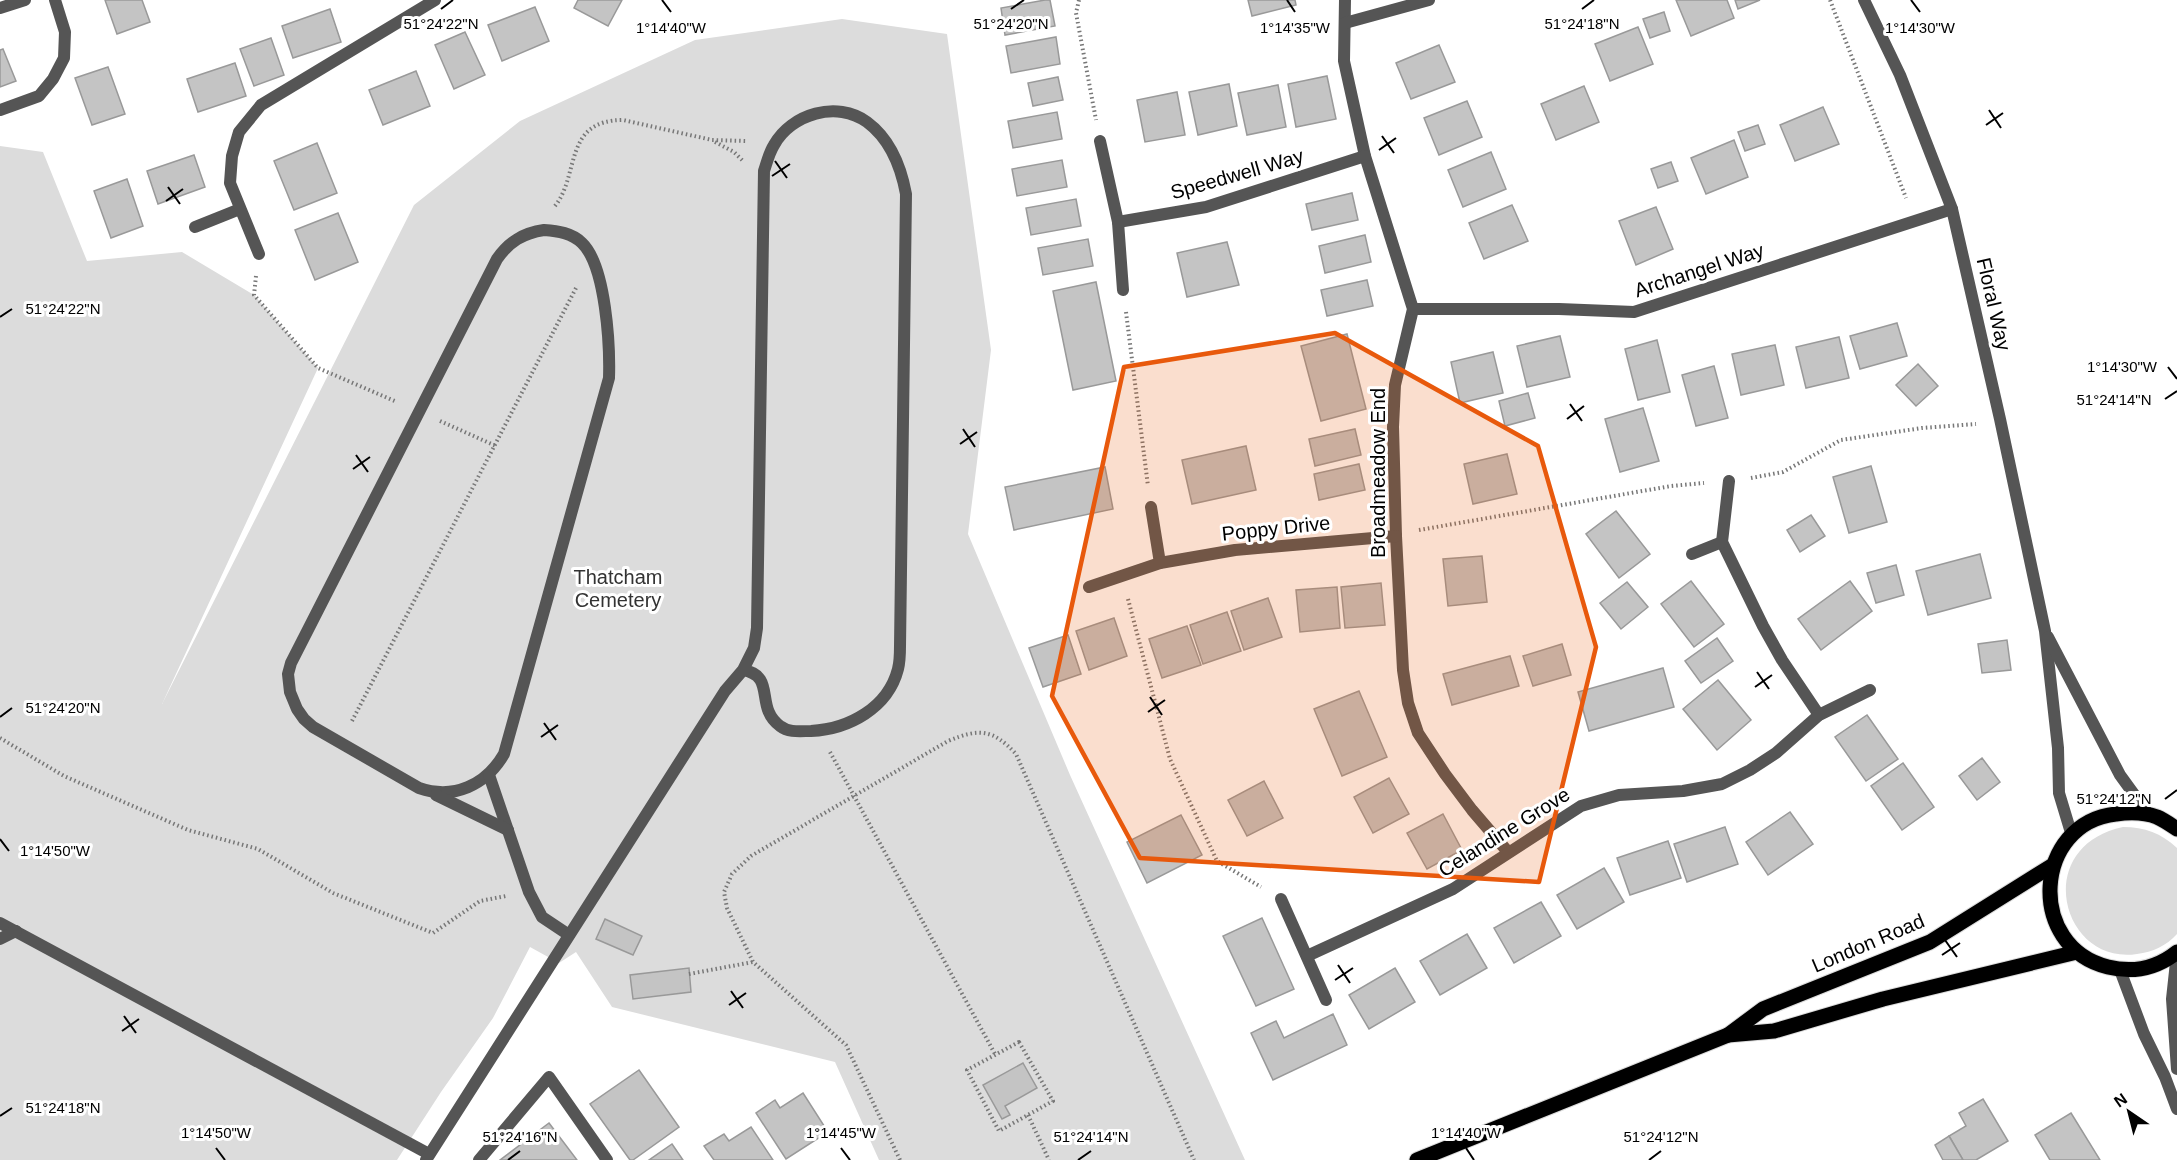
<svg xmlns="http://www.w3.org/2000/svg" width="2177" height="1160" viewBox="0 0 2177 1160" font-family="Arial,sans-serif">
<rect width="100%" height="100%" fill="#fff"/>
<!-- green -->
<g fill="#dcdcdc">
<path d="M 842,19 L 947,34 L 991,350 L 968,534 L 1070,775 L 1245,1160 L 879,1160 L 835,1062 L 612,1007 L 576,952 L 559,963 L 530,947 L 493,1018 L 441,1092 L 397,1160 L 0,1160 L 0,146 L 43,152 L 87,261 L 182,252 L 254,295 L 318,368 L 162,704 L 414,205 L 520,121 L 695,40 Z"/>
<path d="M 2123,827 C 2145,827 2161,833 2177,848 L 2177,934 C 2166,946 2153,952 2137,954 C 2062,966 2030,847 2123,827 Z"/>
</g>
<!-- building -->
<g fill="#c4c4c4" stroke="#999" stroke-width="1.5">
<path d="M 105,0 L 142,0 L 150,22 L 117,34 Z"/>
<path d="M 578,0 L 622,0 L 608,26 L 574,8 Z"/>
<path d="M 1045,0 L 1050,0 L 1055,26 L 1005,35 L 1001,8 Z"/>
<path d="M 1248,0 L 1295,0 L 1296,5 L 1252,16 Z"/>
<path d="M 1676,0 L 1727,0 L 1734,18 L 1691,36 Z"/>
<path d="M 1735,0 L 1760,0 L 1738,9 Z"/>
<path d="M 535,7 L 549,41 L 502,61 L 488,25 Z"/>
<path d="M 330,9 L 341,42 L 293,58 L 282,26 Z"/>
<path d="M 1664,12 L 1670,31 L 1650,38 L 1643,19 Z"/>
<path d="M 1638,27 L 1653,64 L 1610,81 L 1595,44 Z"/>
<path d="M 465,32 L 485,75 L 454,89 L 435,45 Z"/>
<path d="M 1056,37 L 1060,64 L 1011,73 L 1006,46 Z"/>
<path d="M 271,38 L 284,75 L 254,86 L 240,49 Z"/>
<path d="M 1439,45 L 1455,82 L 1411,99 L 1396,63 Z"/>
<path d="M 3,49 L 16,81 L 0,87 L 0,50 Z"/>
<path d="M 235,63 L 246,96 L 198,112 L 187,79 Z"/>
<path d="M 108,67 L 125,114 L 92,125 L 75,78 Z"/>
<path d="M 416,71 L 430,106 L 383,125 L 369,90 Z"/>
<path d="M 1327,76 L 1336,119 L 1296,127 L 1288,84 Z"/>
<path d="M 1058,77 L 1063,100 L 1033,106 L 1028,83 Z"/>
<path d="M 1229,84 L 1237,126 L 1198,135 L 1189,92 Z"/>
<path d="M 1278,85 L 1286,127 L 1247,135 L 1238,93 Z"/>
<path d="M 1584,86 L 1599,122 L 1556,140 L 1541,104 Z"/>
<path d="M 1177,92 L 1185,135 L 1145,142 L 1137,100 Z"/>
<path d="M 1467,101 L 1482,137 L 1439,155 L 1424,118 Z"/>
<path d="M 1823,107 L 1839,144 L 1795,161 L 1780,125 Z"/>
<path d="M 1057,112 L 1062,139 L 1013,148 L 1008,121 Z"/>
<path d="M 1758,125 L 1765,144 L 1745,151 L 1738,132 Z"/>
<path d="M 1734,140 L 1748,177 L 1706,194 L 1691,158 Z"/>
<path d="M 317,143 L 337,193 L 294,210 L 274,161 Z"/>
<path d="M 1491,152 L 1506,189 L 1463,207 L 1448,170 Z"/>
<path d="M 194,155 L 205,187 L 158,204 L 147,171 Z"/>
<path d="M 1062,160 L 1067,187 L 1017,196 L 1012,169 Z"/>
<path d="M 1671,162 L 1678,181 L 1658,188 L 1651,169 Z"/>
<path d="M 127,179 L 143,226 L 111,238 L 94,191 Z"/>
<path d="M 1352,193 L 1358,220 L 1312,230 L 1306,204 Z"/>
<path d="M 1076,199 L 1081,226 L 1031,235 L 1026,208 Z"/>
<path d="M 1512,205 L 1528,241 L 1484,259 L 1469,223 Z"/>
<path d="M 1656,207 L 1673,249 L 1636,265 L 1619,221 Z"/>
<path d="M 338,213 L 358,262 L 315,280 L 295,230 Z"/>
<path d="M 1365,235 L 1371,262 L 1325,273 L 1319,246 Z"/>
<path d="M 1088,239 L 1093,266 L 1043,275 L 1038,248 Z"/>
<path d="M 1227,242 L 1239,285 L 1187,297 L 1177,253 Z"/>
<path d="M 1367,280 L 1373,306 L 1327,316 L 1321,290 Z"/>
<path d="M 1096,282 L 1116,381 L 1073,390 L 1053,291 Z"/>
<path d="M 1897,323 L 1907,356 L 1860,369 L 1850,336 Z"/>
<path d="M 1347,334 L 1366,409 L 1321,421 L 1301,346 Z"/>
<path d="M 1560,336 L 1570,377 L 1527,387 L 1517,346 Z"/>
<path d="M 1839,337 L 1849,378 L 1806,388 L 1796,347 Z"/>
<path d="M 1657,340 L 1670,392 L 1638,400 L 1625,349 Z"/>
<path d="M 1775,345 L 1784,385 L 1741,395 L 1732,354 Z"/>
<path d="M 1493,352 L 1503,393 L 1460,403 L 1451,362 Z"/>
<path d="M 1918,364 L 1938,386 L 1916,406 L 1896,385 Z"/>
<path d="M 1714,366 L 1728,418 L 1696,426 L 1682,375 Z"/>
<path d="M 1528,393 L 1535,418 L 1505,426 L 1499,401 Z"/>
<path d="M 1643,408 L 1659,461 L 1620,472 L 1605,419 Z"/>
<path d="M 1355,429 L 1361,455 L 1315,466 L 1309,439 Z"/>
<path d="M 1246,446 L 1256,490 L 1192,504 L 1182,460 Z"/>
<path d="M 1507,454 L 1517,494 L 1473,504 L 1464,464 Z"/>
<path d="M 1359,464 L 1365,490 L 1319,500 L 1314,474 Z"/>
<path d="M 1871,466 L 1887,522 L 1849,533 L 1833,477 Z"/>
<path d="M 1105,467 L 1113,509 L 1014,530 L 1005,487 Z"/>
<path d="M 1616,511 L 1650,554 L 1619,578 L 1586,534 Z"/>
<path d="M 1811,515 L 1825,536 L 1800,552 L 1787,530 Z"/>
<path d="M 1980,554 L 1991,598 L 1928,615 L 1916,571 Z"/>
<path d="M 1482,556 L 1487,602 L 1448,606 L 1443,559 Z"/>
<path d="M 1896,565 L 1904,595 L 1876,603 L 1867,573 Z"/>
<path d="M 1691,581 L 1724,624 L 1694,647 L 1661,604 Z"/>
<path d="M 1850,581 L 1872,611 L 1821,650 L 1798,619 Z"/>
<path d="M 1627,582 L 1648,607 L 1621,629 L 1600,603 Z"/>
<path d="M 1381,583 L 1385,625 L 1345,628 L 1341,587 Z"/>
<path d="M 1337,587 L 1340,628 L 1300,632 L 1296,590 Z"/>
<path d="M 1268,598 L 1282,637 L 1244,650 L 1231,611 Z"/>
<path d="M 1227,612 L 1241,651 L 1203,664 L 1190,625 Z"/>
<path d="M 1114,618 L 1127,656 L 1089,670 L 1076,631 Z"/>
<path d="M 1187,626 L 1201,665 L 1162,678 L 1149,639 Z"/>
<path d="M 1068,635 L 1081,674 L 1043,687 L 1029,648 Z"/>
<path d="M 1717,638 L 1733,661 L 1701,683 L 1685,661 Z"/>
<path d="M 2007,640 L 2011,670 L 1982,673 L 1978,644 Z"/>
<path d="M 1562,644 L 1571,675 L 1533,686 L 1523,656 Z"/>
<path d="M 1510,656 L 1519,686 L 1452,705 L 1443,674 Z"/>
<path d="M 1663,668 L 1674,707 L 1589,731 L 1578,692 Z"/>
<path d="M 1718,680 L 1751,720 L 1717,750 L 1683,709 Z"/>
<path d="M 1359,691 L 1387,757 L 1342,776 L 1314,709 Z"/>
<path d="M 1867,715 L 1898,759 L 1866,781 L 1835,737 Z"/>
<path d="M 1982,758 L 2000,782 L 1977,800 L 1959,776 Z"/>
<path d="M 1903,763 L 1934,807 L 1902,830 L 1871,786 Z"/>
<path d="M 1389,778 L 1409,814 L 1373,833 L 1354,797 Z"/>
<path d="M 1264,781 L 1283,818 L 1247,836 L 1228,800 Z"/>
<path d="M 1790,812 L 1813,844 L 1768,875 L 1746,842 Z"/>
<path d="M 1443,814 L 1462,850 L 1427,869 L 1407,833 Z"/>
<path d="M 1181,815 L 1202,855 L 1147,883 L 1127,842 Z"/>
<path d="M 1725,827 L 1738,864 L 1687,882 L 1674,844 Z"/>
<path d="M 1668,841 L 1681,878 L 1630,895 L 1617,858 Z"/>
<path d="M 1604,868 L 1624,902 L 1577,929 L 1557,895 Z"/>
<path d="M 1541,902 L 1561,936 L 1514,963 L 1494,928 Z"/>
<path d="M 1262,918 L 1294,989 L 1256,1006 L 1223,936 Z"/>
<path d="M 605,919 L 642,936 L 633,955 L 596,939 Z"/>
<path d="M 1467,934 L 1487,968 L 1440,995 L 1420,961 Z"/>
<path d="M 689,968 L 691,992 L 633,999 L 630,975 Z"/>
<path d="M 1395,968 L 1415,1002 L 1369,1029 L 1349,995 Z"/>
<path d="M 1333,1014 L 1347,1045 L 1273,1080 L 1251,1033 L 1276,1021 L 1284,1038 Z"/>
<path d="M 1023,1063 L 1037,1088 L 1005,1106 L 1010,1115 L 1002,1119 L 983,1085 Z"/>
<path d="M 639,1070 L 679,1127 L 633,1160 L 630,1160 L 590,1104 Z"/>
<path d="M 803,1093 L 828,1132 L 786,1159 L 756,1113 L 775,1100 L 780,1108 Z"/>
<path d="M 1983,1099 L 2008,1141 L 1976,1160 L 1963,1160 L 1949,1136 L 1966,1126 L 1959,1113 Z"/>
<path d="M 2071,1113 L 2100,1160 L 2050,1160 L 2035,1135 Z"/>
<path d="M 549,1123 L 577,1160 L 500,1160 Z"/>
<path d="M 751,1127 L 773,1160 L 714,1160 L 704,1146 L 724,1134 L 729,1141 Z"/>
<path d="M 1949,1136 L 1963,1160 L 1943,1160 L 1935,1145 Z"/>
<path d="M 672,1144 L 683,1160 L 649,1160 Z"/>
</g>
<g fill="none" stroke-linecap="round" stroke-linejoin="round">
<defs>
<g id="primary">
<path d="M 2177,829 C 2171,825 2164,820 2157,817 C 2144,812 2130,812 2116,814 C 2033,823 2026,947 2108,967 C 2133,973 2157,968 2177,952"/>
<path d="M 1728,1035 L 1774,1031 L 1883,999 L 2077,952"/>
<path d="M 1417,1160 L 1728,1035 L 1763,1009 L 1930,942 L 2053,865"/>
</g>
</defs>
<!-- primary casing -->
<use href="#primary" stroke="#dbdbdb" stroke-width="17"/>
<!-- path -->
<g stroke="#777" stroke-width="4" stroke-dasharray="1.5 3" stroke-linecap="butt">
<path d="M 1079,0 L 1076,13 L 1096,120"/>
<path d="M 1830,0 L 1906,198"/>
<path d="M 715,142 L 734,152 L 743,161"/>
<path d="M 555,206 C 580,175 563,120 623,120 L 712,140 L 748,141"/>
<path d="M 256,276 L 254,295 L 318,368 L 397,402"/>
<path d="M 1126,312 L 1148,486"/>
<path d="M 440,421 L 496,446"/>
<path d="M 1751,478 L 1783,472 L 1841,440 L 1922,428 L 1976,424"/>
<path d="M 1419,530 L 1671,486 L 1704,483"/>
<path d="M 1128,599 L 1170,759 L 1217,861 L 1261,887"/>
<path d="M 352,721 L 576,288"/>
<path d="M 0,738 L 64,776 L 188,830 L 258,849 L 333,893 L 433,933 L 480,901 L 506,896"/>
<path d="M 830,752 L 995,1054"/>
<path d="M 689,974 L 753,962"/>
<path d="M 1019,1042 L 1053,1101 L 999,1131 L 967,1070 Z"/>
<path d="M 1028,1115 L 1049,1160"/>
<path d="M 900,1160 L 846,1045 L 753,962 L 727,908 L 724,892 L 732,874 L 751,856 L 948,741 C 979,728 993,729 1016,754 L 1194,1160"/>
</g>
<!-- service -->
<g stroke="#555" stroke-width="12">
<path d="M 544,230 C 558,231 572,233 582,243 C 606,266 610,346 609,378 L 504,754 C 486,785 454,800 419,788 L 313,727 L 304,719 L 297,709 L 290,692 L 288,674 L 291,663 L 497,259 C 509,242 523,233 544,230 Z"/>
<path d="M 489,775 L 529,892 L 542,917 L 569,935"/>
<path d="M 436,795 L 508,830"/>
<path d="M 0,923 L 429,1154"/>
<path d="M 0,939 L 16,931"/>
<path d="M 426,1160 L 725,691 L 743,670 C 777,676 754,707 780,726 C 789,733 801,731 811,731 C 849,729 888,708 898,669 C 900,661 900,653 900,646 L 906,194 C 901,167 890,139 867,122 C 837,100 791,114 774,145 C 769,153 767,162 764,171 L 757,628 L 754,648 L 743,670"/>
<path d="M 479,1160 L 549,1077 L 607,1160"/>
</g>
<!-- minor -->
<g stroke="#555" stroke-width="12">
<path d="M 1345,0 L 1344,61 L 1365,156 L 1413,309 L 1395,385 L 1393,427 L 1396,536 L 1403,670 L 1408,703 L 1418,733 L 1445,774 L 1472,810 L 1508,852"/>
<path d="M 0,8 L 25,0"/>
<path d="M 1345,23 L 1429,0"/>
<path d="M 0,110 L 39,96 L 53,79 L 64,58 L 65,32 L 55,0"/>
<path d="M 1100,141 L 1118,222 L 1123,290"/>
<path d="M 1118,222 L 1206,207 L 1365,156"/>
<path d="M 195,227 L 240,209"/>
<path d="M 259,254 L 230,183 L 232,156 L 239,132 L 261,105 L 435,0"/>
<path d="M 1413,309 L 1559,309 L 1634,312 L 1952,209"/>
<path d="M 1729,481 L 1722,542 L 1763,626 L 1782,660 L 1819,715"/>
<path d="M 1151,507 L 1160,563"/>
<path d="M 1692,554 L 1722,542"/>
<path d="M 1089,587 L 1160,563 L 1235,550 L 1396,536"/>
<path d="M 1281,899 L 1326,1000"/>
<path d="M 1307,956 L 1453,889 L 1581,806 L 1619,795 L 1683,791 L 1722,784 L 1750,770 L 1776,753 L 1819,715 L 1870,690"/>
</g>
<!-- tertiary -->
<g stroke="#555" stroke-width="12">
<path d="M 1864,0 L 1900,75 L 1952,209 L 2000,419 L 2045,631 L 2058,748 L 2059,793 L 2072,836"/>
<path d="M 2048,637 L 2120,775 L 2149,815"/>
<path d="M 2177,953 L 2172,999 L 2177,1069"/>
<path d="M 2120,970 L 2144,1034 L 2165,1077 L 2177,1109"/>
</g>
<!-- primary -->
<use href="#primary" stroke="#000" stroke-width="15"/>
</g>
<!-- marked area -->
<path fill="#e8590c" fill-opacity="0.2" stroke="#e8590c" stroke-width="4.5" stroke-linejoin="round" d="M 1335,333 L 1538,446 L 1596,647 L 1539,882 L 1140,858 L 1052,696 L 1124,367 Z"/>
<!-- ticks -->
<path fill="none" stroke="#000" stroke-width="2" d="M 662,0 L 671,12M 1287,0 L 1295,12M 1911,0 L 1920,12M 441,9 L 453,0M 1011,9 L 1024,0M 1582,9 L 1594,0M 1989,110 L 2001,128M 1986,125 L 2003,113M 1382,136 L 1394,153M 1379,150 L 1396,138M 775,161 L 787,178M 772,176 L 790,164M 168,187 L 180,204M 166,201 L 183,189M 0,317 L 12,309M 2168,367 L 2177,379M 2165,399 L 2177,391M 1570,404 L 1582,421M 1567,419 L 1584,406M 963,429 L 975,447M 960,444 L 977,432M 356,455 L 368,472M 353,469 L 370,457M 1757,672 L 1769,689M 1755,687 L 1772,675M 1150,697 L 1162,715M 1148,712 L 1165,700M 0,717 L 12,708M 544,723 L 556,740M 541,737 L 558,725M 2165,799 L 2177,790M 0,839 L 9,851M 1945,940 L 1957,957M 1942,955 L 1960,943M 1338,965 L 1350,983M 1335,980 L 1353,968M 731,991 L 743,1008M 729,1005 L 746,993M 124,1016 L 136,1033M 122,1031 L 139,1019M 0,1116 L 12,1108M 216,1148 L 225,1160M 841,1148 L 850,1160M 1466,1148 L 1474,1160M 508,1160 L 520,1151M 1078,1160 L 1091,1151M 1649,1160 L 1661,1151"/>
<g text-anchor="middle" stroke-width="6" stroke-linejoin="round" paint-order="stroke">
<!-- street labels -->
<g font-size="20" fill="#000" stroke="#fff">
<text transform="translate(1237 174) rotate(-16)" y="7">Speedwell Way</text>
<text transform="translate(1699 270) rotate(-18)" y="7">Archangel Way</text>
<text transform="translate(1994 304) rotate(77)" y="7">Floral Way</text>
<text transform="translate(1378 473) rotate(-90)" y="7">Broadmeadow End</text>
<text transform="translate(1276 528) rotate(-6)" y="7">Poppy Drive</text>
<text transform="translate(1504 832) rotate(-32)" y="7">Celandine Grove</text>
<text transform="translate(1868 943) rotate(-23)" y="7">London Road</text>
</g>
<!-- park labels -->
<g font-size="20" fill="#333" stroke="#fff">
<text x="618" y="584">Thatcham<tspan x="618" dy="23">Cemetery</tspan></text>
</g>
</g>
<g font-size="15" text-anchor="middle" fill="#000" stroke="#fff" stroke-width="6" stroke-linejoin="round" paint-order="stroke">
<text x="441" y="29">51°24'22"N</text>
<text x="1011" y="29">51°24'20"N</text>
<text x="1582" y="29">51°24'18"N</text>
<text x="1920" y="33">1°14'30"W</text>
<text x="671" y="33">1°14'40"W</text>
<text x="1295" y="33">1°14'35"W</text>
<text x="63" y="314">51°24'22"N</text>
<text x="2122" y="372">1°14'30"W</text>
<text x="2114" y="405">51°24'14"N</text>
<text x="63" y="713">51°24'20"N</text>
<text x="2114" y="804">51°24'12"N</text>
<text x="55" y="856">1°14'50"W</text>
<text x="63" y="1113">51°24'18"N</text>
<text x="216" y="1138">1°14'50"W</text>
<text x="841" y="1138">1°14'45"W</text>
<text x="1466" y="1138">1°14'40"W</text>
<text x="520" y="1142">51°24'16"N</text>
<text x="1091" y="1142">51°24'14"N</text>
<text x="1661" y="1142">51°24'12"N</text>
</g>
<!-- north arrow -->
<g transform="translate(2129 1112) rotate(325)" stroke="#ffffff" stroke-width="4.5" paint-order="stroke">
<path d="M0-4.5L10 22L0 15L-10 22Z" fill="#000000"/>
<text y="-9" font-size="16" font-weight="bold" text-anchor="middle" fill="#000000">N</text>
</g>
</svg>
